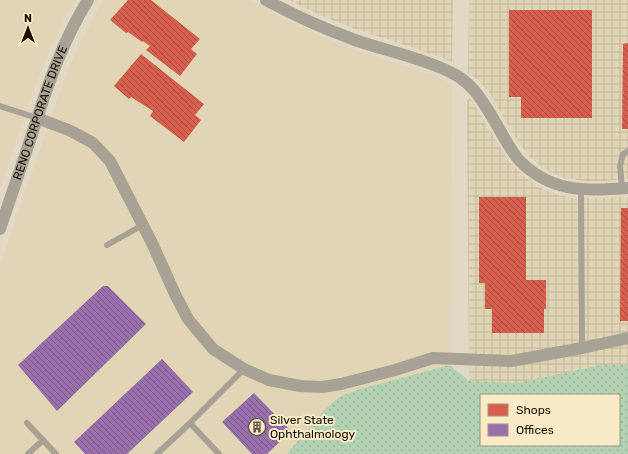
<svg xmlns="http://www.w3.org/2000/svg" width="628" height="454" viewBox="0 0 628 454" font-family="Rubik,sans-serif">
<defs>
<pattern id="industrial-grid" width="8" height="8" patternUnits="userSpaceOnUse"><rect width="8" height="8" fill="#e2d5b6"/><path d="M0 4h8M4 0v8" fill="none" stroke="#c1b69b"/></pattern>
<pattern id="grass-dots" width="8" height="8" patternUnits="userSpaceOnUse"><rect width="8" height="8" fill="#b2d3b3"/><path d="M2 2h.1M6 6h.1" fill="none" stroke="#98b498" stroke-width="1.8" stroke-linecap="round"/></pattern>
<pattern id="shops-back-hatch" width="6" height="6" patternUnits="userSpaceOnUse"><rect width="6" height="6" fill="#d6604d"/><path d="M-1 5l2 2M0 0l6 6M5-1l2 2" fill="none" stroke="#ad4e3e"/></pattern>
<pattern id="offices-back-hatch" width="6" height="6" patternUnits="userSpaceOnUse"><rect width="6" height="6" fill="#9970ab"/><path d="M-1 5l2 2M0 0l6 6M5-1l2 2" fill="none" stroke="#7c5b89"/></pattern>
</defs>
<rect width="100%" height="100%" fill="#e1d9c6"/>
<!-- built -->
<g fill="#e2d5b6">
<path d="M 0,0 L 75,0 L 67,14 L 52,45 L 37,80 L 0,190 Z"/>
<path d="M 103,0 L 250,0 L 281,18 L 320,35 L 352,49 L 433,75 L 445,80 L 452,85 L 450,365 L 360,389 L 339,397 L 324,410 L 287,454 L 0,454 L 0,265 L 56,103 L 72,60 L 85,33 Z"/>
</g>
<!-- industrial -->
<g fill="url(#industrial-grid)">
<path d="M 289,0 L 453,0 L 452,62 L 423,51 L 349,27 L 320,15 Z"/>
<path d="M 469,0 L 628,0 L 628,179 L 604,181 L 584,181 L 562,177 L 546,170 L 530,157 L 518,142 L 488,91 L 479,81 L 468,73 Z"/>
<path d="M 470,98 L 508,160 L 523,175 L 538,187 L 556,194 L 572,198 L 595,198 L 628,197 L 628,365 L 601,365 L 517,383 L 469,381 L 467,101 Z"/>
</g>
<!-- grass -->
<path fill="url(#grass-dots)" fill-rule="evenodd" d="M 450,365 L 469,381 L 517,383 L 601,365 L 628,365 L 628,454 L 287,454 L 324,410 L 339,397 L 360,389 ZM 481,395 L 619,395 L 619,445 L 481,445 Z"/>
<!-- shops -->
<g fill="url(#shops-back-hatch)">
<path d="M 128,0 L 151,0 L 200,39 L 191,49 L 197,54 L 180,76 L 146,50 L 150,46 L 143,41 L 142,42 L 128,32 L 126,33 L 110,20 Z"/>
<path d="M 509,10 L 592,10 L 592,118 L 521,118 L 521,97 L 509,97 Z"/>
<path d="M 628,43 L 628,129 L 622,129 L 623,44 Z"/>
<path d="M 141,54 L 204,104 L 195,115 L 201,120 L 184,142 L 150,116 L 153,111 L 131,97 L 129,99 L 114,86 Z"/>
<path d="M 479,197 L 526,197 L 526,280 L 546,280 L 546,309 L 544,309 L 544,333 L 492,333 L 492,309 L 485,309 L 485,283 L 479,283 Z"/>
<path d="M 621,208 L 628,208 L 628,321 L 620,321 Z"/>
</g>
<!-- offices -->
<g fill="url(#offices-back-hatch)">
<path d="M 103,286 L 108,286 L 146,324 L 57,411 L 18,365 Z"/>
<path d="M 162,359 L 193,392 L 127,454 L 85,454 L 74,442 Z"/>
<path d="M 254,393 L 291,431 L 267,454 L 252,454 L 222,422 Z"/>
</g>
<g fill="none" stroke-linecap="round" stroke-linejoin="round">
<!-- service -->
<g stroke="#a8a294" stroke-width="6">
<path d="M 0,106 L 37,118"/>
<path d="M 622,188 L 620,166 L 623,154 L 628,151"/>
<path d="M 581,190 L 582,348"/>
<path d="M 107,245 L 143,225"/>
<path d="M 27,423 L 56,454"/>
<path d="M 190,423 L 219,454"/>
<path d="M 28,454 L 43,440"/>
<path d="M 157,454 L 190,423 L 244,369"/>
</g>
<!-- minor -->
<g stroke="#a8a294" stroke-width="12">
<path d="M 266,0 C 295,16 325,29 355,40 C 386,51 420,57 450,72 C 470,81 480,97 491,115 C 499,128 509,148 518,159 C 550,193 585,191 628,188"/>
<path d="M 37,118 L 71,131 L 93,143 L 110,161 L 152,243 L 175,294 L 188,319 L 213,349 L 244,369 L 269,380 L 300,386 L 322,387 L 341,384 L 395,370 L 433,358 L 512,361 L 582,348 L 628,338"/>
<path id="s1" d="M 0,229 C 11,196 23,162 34,128 C 48,84 63,40 88,0"/>
</g>
</g>
<!-- icons -->
<defs>
<symbol id="building-ring" viewBox="-11 -11 22 22"><circle r="9.5" fill="#f9eac8" stroke="#5e5849" stroke-width="1.5"/><path d="M-4-6H4V6H1V3H-1V6H-4ZM-2.5-4.3h1.7v1.8h-1.7ZM.8-4.3h1.7v1.8H.8ZM-2.5-1h1.7V.8h-1.7ZM.8-1h1.7V.8H.8Z" fill="#5e5849"/></symbol>
</defs>
<g fill-rule="evenodd">
<use href="#building-ring" x="247" y="417" width="20" height="20"/>
</g>
<g text-anchor="middle" stroke-width="4" stroke-linejoin="round" paint-order="stroke">
<!-- street labels -->
<g font-size="12" fill="#171206" stroke="#f9eac8">
<text dy="4" stroke="none"><textPath href="#s1" startOffset="123">RENO CORPORATE DRIVE</textPath></text>
</g>
<!-- poi labels -->
<g font-size="12" fill="#171206" stroke="#f9eac8" text-anchor="start">
<text x="270" y="424">Silver State<tspan x="270" dy="14">Ophthalmology</tspan></text>
</g>
</g>
<!-- legend -->
<rect x="480" y="394" width="140" height="52" fill="#f9eac8" stroke="#9f947a"/>
<rect x="488" y="404" width="20" height="12" fill="#d6604d" stroke="#9f947a"/>
<text x="516" y="414" font-size="12" fill="#171206">Shops</text>
<rect x="488" y="424" width="20" height="12" fill="#9970ab" stroke="#9f947a"/>
<text x="516" y="434" font-size="12" fill="#171206">Offices</text>
<!-- north arrow -->
<g transform="translate(28 28)" stroke="#f9eac8" stroke-width="3" paint-order="stroke">
<path d="M0-3L7 15L0 10L-7 15Z" fill="#171206"/>
<text y="-6" font-size="11" font-weight="bold" text-anchor="middle" fill="#171206">N</text>
</g>
</svg>
